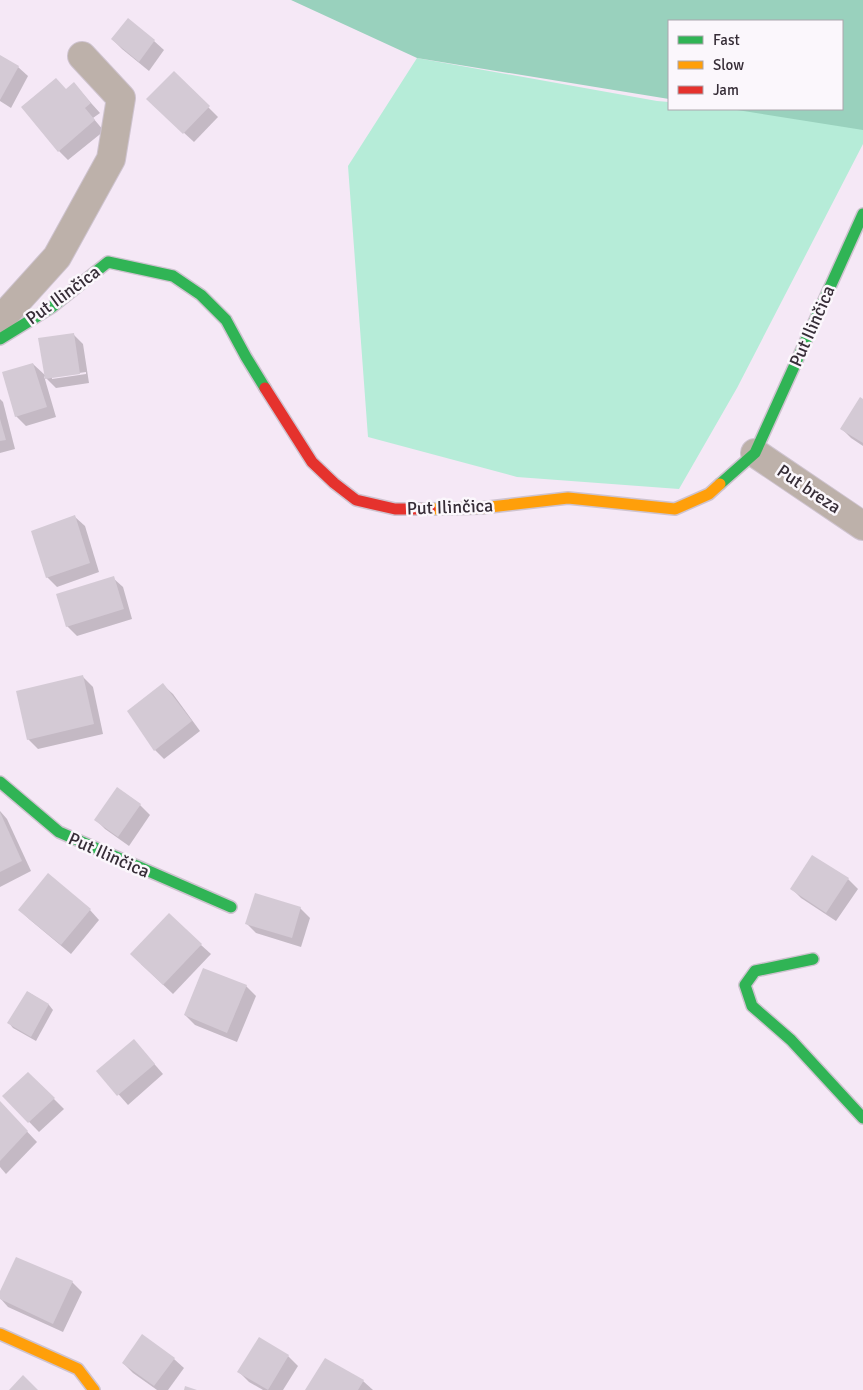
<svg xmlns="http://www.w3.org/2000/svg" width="863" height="1390" viewBox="0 0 863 1390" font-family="Signika,sans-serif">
<rect width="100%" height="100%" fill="#f5e8f6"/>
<!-- green -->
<path fill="#b6ecd8" d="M 417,58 L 657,101 L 669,102 L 669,109 L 786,109 L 863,129 L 863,144 L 737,388 L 679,489 L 517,477 L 368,437 L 348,166 Z"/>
<!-- forest -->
<path fill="#99d1bd" d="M 291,0 L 863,0 L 863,130 L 731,109 L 842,109 L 842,21 L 669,21 L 669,99 L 417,58 Z"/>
<!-- shadow -->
<g fill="#0003" fill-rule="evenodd">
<path d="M 112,39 L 154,41 L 164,50 L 149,71 L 122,49 Z"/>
<path d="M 0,57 L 18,67 L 28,76 L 11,108 L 0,101 Z"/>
<path d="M 174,73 L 218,117 L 194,142 L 158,109 Z"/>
<path d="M 66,90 L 83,94 L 100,113 L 93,118 L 104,131 L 68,160 L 59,151 Z"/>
<path d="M 73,334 L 83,344 L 89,383 L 56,388 L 44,376 L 56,417 L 26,426 L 16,416 L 33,364 L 46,376 ZM 86,372 L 86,374 L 52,379 L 52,377 Z"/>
<path d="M 0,399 L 3,402 L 15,449 L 0,453 Z"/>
<path d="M 863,400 L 863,446 L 851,438 L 841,428 Z"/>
<path d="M 75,517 L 85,526 L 99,572 L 57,587 L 47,577 Z"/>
<path d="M 113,578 L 123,587 L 132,619 L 77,636 L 67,626 Z"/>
<path d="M 83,677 L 93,687 L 103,734 L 38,749 L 28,739 Z"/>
<path d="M 163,685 L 173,694 L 200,731 L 164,759 L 155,750 Z"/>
<path d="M 117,789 L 140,805 L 150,815 L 129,846 L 105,829 L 96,820 Z"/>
<path d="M 0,811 L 7,819 L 31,871 L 0,887 Z"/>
<path d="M 848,879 L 858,889 L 836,921 L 801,898 L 791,888 Z"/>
<path d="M 300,908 L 310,918 L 301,947 L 256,933 L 246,923 Z"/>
<path d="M 20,910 L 90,910 L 99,920 L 71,954 L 29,919 Z"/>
<path d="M 201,945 L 211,954 L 173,994 L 141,964 Z"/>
<path d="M 246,986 L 256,996 L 237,1042 L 195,1025 L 185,1015 Z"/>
<path d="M 28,992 L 49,1005 L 53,1010 L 36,1041 L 13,1028 L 9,1023 Z"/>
<path d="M 143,1051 L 163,1074 L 128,1105 L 98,1071 Z"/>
<path d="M 28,1073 L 64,1109 L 39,1132 L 4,1096 Z"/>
<path d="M 0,1103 L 37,1142 L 6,1174 L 0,1167 Z"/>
<path d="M 72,1282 L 82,1292 L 63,1332 L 8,1307 L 0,1298 L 0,1294 Z"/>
<path d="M 288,1356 L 298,1366 L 283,1390 L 263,1390 L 249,1382 L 239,1372 Z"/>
<path d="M 174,1359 L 184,1368 L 168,1390 L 157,1390 L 133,1373 L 123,1363 Z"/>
<path d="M 363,1381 L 373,1390 L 306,1390 Z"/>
</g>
<!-- building -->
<g fill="#d4cad5">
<path d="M 128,18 L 155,40 L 139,62 L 111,39 Z"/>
<path d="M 0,55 L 19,66 L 0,100 Z"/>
<path d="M 174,71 L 210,106 L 183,134 L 146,99 Z"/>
<path d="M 56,78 L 66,89 L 74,82 L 91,103 L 85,108 L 95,120 L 58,152 L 21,107 Z"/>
<path d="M 74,333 L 80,374 L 45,379 L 38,338 Z"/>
<path d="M 33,363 L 47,407 L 15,417 L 2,372 Z"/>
<path d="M 860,397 L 863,399 L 863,443 L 840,429 Z"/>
<path d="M 0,419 L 6,440 L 0,441 Z"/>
<path d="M 75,515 L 90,563 L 46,578 L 31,531 Z"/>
<path d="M 114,576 L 124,609 L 66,627 L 56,594 Z"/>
<path d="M 83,675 L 94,724 L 27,740 L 16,691 Z"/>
<path d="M 163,683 L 192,721 L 154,751 L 127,711 Z"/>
<path d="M 117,787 L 141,804 L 118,837 L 94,820 Z"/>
<path d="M 0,812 L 22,861 L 0,872 Z"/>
<path d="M 812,855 L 849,878 L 826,913 L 790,889 Z"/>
<path d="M 48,873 L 91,909 L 61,945 L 18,910 Z"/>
<path d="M 255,893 L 301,907 L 292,938 L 245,924 Z"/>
<path d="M 169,913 L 202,944 L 163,985 L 130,954 Z"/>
<path d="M 203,968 L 247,985 L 227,1033 L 184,1015 Z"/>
<path d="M 27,991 L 49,1004 L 31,1037 L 7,1023 Z"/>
<path d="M 134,1039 L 155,1064 L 117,1096 L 96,1071 Z"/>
<path d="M 28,1072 L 55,1098 L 28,1123 L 2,1096 Z"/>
<path d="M 0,1101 L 28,1131 L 0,1161 Z"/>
<path d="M 16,1257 L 73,1281 L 53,1324 L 0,1299 L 0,1291 Z"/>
<path d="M 142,1334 L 175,1358 L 154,1386 L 122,1363 Z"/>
<path d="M 259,1337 L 289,1355 L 268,1390 L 237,1372 Z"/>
<path d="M 325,1358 L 364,1380 L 358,1390 L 305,1390 Z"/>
<path d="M 23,1375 L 38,1390 L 9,1390 Z"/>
<path d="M 185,1386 L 197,1390 L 184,1390 Z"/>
</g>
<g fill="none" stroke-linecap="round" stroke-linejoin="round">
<defs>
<g id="street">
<path d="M 0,320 L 57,257 L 111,159 L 121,98 L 82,56"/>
<path d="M 755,453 L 863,526"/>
</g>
<g id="fast">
<path d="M 0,339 L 52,307 L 108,262 L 173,276 L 201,295 L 226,320 L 246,357 L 265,388"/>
<path d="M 720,484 L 755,453 L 863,214"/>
<path d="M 0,782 L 59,832 L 231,907"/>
<path d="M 813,959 L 755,971 L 745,985 L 752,1006 L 791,1040 L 863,1118"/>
</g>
<g id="slow">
<path d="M 430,509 L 481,508 L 568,498 L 675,509 L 709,494 L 720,484"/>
<path d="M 0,1334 L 78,1369 L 94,1390"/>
</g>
<path id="jam" d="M 265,388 L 312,462 L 334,483 L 356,500 L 395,509 L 430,509"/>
</defs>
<!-- street casing -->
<use href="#street" stroke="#cec3cf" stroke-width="30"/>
<!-- fast casing -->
<use href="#fast" stroke="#cec3cf" stroke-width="14"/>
<!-- slow casing -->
<use href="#slow" stroke="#cec3cf" stroke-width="14"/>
<!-- jam casing -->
<use href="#jam" stroke="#cec3cf" stroke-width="14"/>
<!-- street -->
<use href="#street" stroke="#bdb1aa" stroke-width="28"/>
<!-- fast -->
<use href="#fast" stroke="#30b455" stroke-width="11"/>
<!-- slow -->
<use href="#slow" stroke="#ff9f0a" stroke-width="11"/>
<!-- jam -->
<use href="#jam" stroke="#e5322d" stroke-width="11"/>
</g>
<g text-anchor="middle" stroke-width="5" stroke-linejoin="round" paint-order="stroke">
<!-- street labels -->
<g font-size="18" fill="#362d37" stroke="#fbf7fc">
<text transform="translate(63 295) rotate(-36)" y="6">Put Ilinčica</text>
<text transform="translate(812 326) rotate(-66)" y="6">Put Ilinčica</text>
<text transform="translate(809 489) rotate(34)" y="6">Put breza</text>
<text transform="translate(450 507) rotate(-2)" y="6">Put Ilinčica</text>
<text transform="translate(109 855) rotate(24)" y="6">Put Ilinčica</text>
</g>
</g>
<!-- legend -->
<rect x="668" y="20" width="175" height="90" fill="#fbf7fc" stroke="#aca6ad"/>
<rect x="678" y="36" width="25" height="8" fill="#30b455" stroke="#aca6ad"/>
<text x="713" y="45" font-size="15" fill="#362d37">Fast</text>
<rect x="678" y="61" width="25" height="8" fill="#ff9f0a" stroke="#aca6ad"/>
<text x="713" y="70" font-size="15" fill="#362d37">Slow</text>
<rect x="678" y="86" width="25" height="8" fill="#e5322d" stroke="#aca6ad"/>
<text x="713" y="95" font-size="15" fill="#362d37">Jam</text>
</svg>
